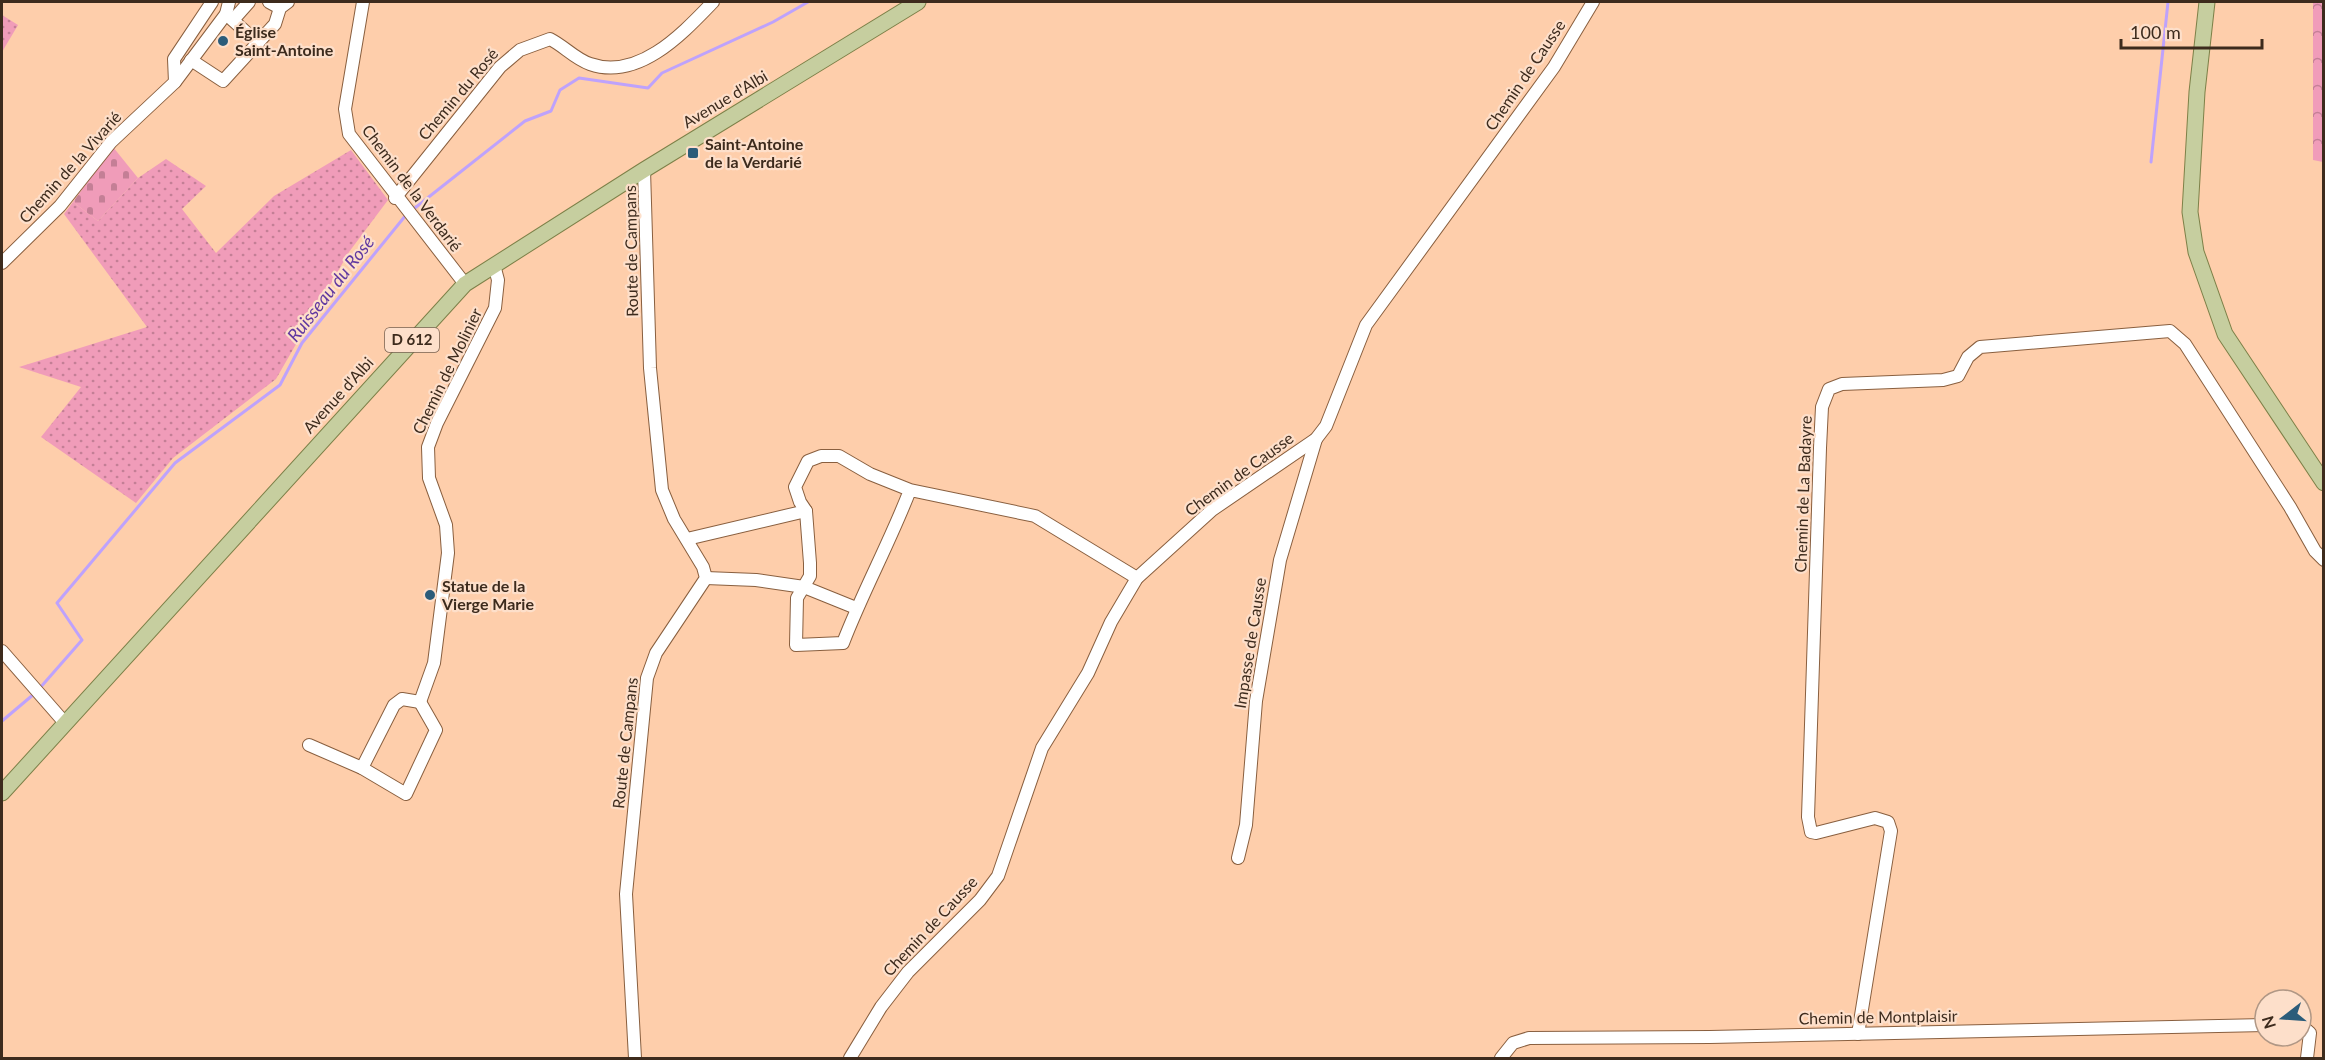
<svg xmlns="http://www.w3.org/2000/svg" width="2325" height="1060" viewBox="0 0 2325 1060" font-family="Lato,sans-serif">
<defs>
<pattern id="grass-dots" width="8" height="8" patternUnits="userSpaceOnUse" patternTransform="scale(1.5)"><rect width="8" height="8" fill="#f09cb9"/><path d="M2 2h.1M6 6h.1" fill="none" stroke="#c47f96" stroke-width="1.8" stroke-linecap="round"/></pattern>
<pattern id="forest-crowns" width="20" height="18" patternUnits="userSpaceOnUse" patternTransform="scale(1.5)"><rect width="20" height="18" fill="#f09cb9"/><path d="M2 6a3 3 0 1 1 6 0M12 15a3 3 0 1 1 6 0" fill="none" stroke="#c47f96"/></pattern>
<pattern id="cemetery-stones" width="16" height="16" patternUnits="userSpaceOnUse" patternTransform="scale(1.5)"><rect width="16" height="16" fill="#f09cb9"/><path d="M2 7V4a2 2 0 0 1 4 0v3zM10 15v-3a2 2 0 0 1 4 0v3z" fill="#c47f96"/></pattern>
</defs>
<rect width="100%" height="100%" fill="#feceab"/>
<!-- grass -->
<g fill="url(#grass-dots)">
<path d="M 2,15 L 18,25 L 2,52 Z"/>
<path d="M 351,150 L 388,200 L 349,252 L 276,379 L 173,458 L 136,503 L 41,437 L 81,387 L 19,367 L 147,327 L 64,214 L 73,202 L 98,221 L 138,178 L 166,159 L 206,186 L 182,209 L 216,253 L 274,196 Z"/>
</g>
<!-- forest -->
<path fill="url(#forest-crowns)" d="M 2313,2 L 2323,2 L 2323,162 L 2313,160 Z"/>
<!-- cemetery -->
<path fill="url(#cemetery-stones)" d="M 113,147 L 138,178 L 98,221 L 73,202 Z"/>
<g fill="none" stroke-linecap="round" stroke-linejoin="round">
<!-- stream -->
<g stroke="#bea2fc" stroke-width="3">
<path d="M 2151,162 L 2168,2"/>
<path d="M 411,211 L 525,121 L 551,111 L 560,90 L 579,78 L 648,88 L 662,73 L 773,22 L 808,2"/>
<path d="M 39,689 L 82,640 L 57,603 L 175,463 L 280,385 L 302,343 L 406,215"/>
<path d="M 2,721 L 34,694"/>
</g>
<defs>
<g id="minor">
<path d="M 269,2 L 280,8"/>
<path d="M 363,2 L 345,109 L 349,134 L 465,284"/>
<path d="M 226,14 L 258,43"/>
<path d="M 233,20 L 249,2"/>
<path d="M 191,60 L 223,81 L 275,24 L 280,8 L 288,2"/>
<path d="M 175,82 L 226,14 L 229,2"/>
<path d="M 395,198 L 500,67 L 520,50 L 550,39 C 564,46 575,59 590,64 C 639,81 683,33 713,2"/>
<path d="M 2,263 L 60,206 L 111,142 L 175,82 L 174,59 L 212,2"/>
<path d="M 910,490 C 890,542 863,591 843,643 L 796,645 L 797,598 L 810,576 L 810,563 L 806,511 L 800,502 L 795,487 L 808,461 L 821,456 L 839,456 L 870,474 L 910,490 L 1035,516 L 1137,578"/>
<path d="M 687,539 L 806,511"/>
<path d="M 706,578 L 756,580 L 804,587 L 856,608"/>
<path d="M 2,651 L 65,723"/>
<path d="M 420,702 L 434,663 L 448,553 L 446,525 L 429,478 L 428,447 L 437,423 L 495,308 L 498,280 L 494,265"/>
<path d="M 309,745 L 362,768 L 406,794 L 436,730 L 420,702"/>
<path d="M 362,768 L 394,705 L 402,699 L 420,702"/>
<path d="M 1238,858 L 1246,825 L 1256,701 L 1280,560 L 1316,439"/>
<path d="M 2301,1025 L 2310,1033 L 2307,1058"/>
<path d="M 1858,1034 L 1891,831 L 1888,822 L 1875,818 L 1816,833 L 1811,832 L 1808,817 L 1820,448 L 1822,407 L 1829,389 L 1842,384 L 1943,380 L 1958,376 L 1968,357 L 1980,347 L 2170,331 L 2185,344 L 2290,507 L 2315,551 L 2324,560"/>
<path d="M 635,1058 L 626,894 L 647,678 L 656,653 L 706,578 L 703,567 L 674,519 L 662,490 L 650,368 L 644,170"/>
<path d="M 850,1058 L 881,1007 L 908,972 L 980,900 L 998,876 L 1042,748 L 1088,673 L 1111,622 L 1137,578 L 1212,510 L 1316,439 L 1326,426 L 1366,325 L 1554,67 L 1593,2"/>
<path d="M 1501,1058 L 1513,1043 L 1529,1038 L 1710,1037 L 2265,1025"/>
</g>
<g id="major">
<path d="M 2207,2 L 2197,92 L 2190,212 L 2196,252 L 2225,334 L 2324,483"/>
<path d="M 2,793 L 465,284 L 644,170 L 918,2"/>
</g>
</defs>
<!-- minor casing -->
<use href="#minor" stroke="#895f3f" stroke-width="14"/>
<!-- major casing -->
<use href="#major" stroke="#7d8048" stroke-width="17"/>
<!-- minor -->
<use href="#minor" stroke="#fff" stroke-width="12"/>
<!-- major -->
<use href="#major" stroke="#c6ce9f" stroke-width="15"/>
</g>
<!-- markers -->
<g fill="#2b5c7a" stroke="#fddfca" stroke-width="2">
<circle cx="223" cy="41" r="6"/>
<rect x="687" y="147" width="12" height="12" rx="3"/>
<circle cx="430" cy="595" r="6"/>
</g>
<g text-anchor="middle" stroke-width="4.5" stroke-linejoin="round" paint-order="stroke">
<!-- shield labels -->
<rect fill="#fddfca" stroke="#776151" stroke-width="1.5" x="385" y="328" width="54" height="24" rx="4.5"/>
<g font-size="15" font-weight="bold" fill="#3d2b1d">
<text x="412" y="345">D 612</text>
</g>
<!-- poi labels -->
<g font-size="16" font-weight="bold" fill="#3d2b1d" stroke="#fddfca" text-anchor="start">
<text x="235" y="38">Église<tspan x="235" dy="18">Saint-Antoine</tspan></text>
<text x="705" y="150">Saint-Antoine<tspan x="705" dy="18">de la Verdarié</tspan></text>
<text x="442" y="592">Statue de la<tspan x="442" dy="18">Vierge Marie</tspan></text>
</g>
<!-- street labels -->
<g font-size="16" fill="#3d2b1d" stroke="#fddfca">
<text transform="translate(1525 75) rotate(-56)" y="6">Chemin de Causse</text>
<text transform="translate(458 94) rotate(-50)" y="6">Chemin du Rosé</text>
<text transform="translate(725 99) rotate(-31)" y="6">Avenue d'Albi</text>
<text transform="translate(70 167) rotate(-48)" y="6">Chemin de la Vivarié</text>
<text transform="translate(412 188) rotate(53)" y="6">Chemin de la Verdarié</text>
<text transform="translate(631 251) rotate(-91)" y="6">Route de Campans</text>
<text transform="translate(447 371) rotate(-64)" y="6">Chemin de Molinier</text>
<text transform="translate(338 395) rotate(-48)" y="6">Avenue d'Albi</text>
<text transform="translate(1239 474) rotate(-36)" y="6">Chemin de Causse</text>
<text transform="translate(1803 494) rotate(-88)" y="6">Chemin de La Badayre</text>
<text transform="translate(1250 643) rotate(-81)" y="6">Impasse de Causse</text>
<text transform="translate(625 743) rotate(-84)" y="6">Route de Campans</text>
<text transform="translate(930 926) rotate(-47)" y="6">Chemin de Causse</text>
<text transform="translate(1878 1017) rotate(-1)" y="6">Chemin de Montplaisir</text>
</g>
<!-- water labels -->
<g font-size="18" font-style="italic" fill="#6139a0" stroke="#fddfca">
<text transform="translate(331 289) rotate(-52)" y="6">Ruisseau du Rosé</text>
</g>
</g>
<!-- border -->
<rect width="2325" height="1060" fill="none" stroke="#3d2b1d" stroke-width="6"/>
<!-- north arrow -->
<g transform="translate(2283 1018) rotate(253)"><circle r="28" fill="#fddfca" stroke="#b09785" stroke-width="1.5"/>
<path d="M0-4.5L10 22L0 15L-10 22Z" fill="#2b5c7a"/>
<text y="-9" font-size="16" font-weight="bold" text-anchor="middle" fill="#3d2b1d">N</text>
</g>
<!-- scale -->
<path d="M2121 39v9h141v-9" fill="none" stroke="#3d2b1d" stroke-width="3"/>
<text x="2130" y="39" font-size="18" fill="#3d2b1d" stroke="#fddfca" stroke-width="4.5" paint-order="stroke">100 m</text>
</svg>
